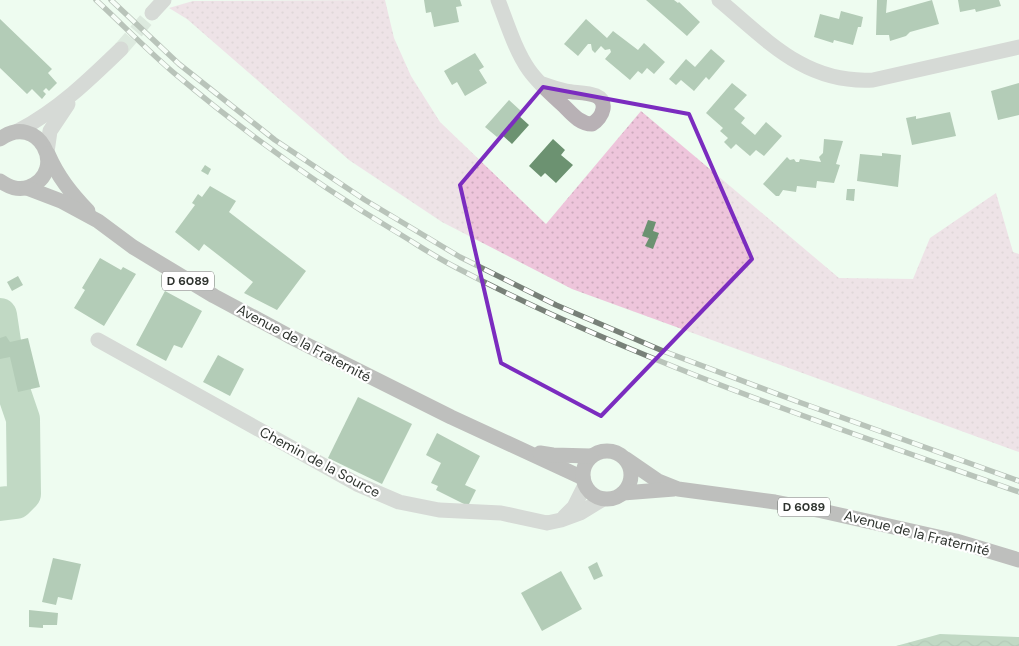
<svg xmlns="http://www.w3.org/2000/svg" width="1019" height="646" viewBox="0 0 1019 646" font-family="'DM Sans',sans-serif">
<defs>
<pattern id="grass-dots" width="8" height="8" patternUnits="userSpaceOnUse" patternTransform="scale(1.25)"><rect width="8" height="8" fill="#eec5db"/><path d="M2 2h.1M6 6h.1" fill="none" stroke="#ccaabc" stroke-width="1.8" stroke-linecap="round"/></pattern>
<pattern id="water-waves" width="16" height="10" patternUnits="userSpaceOnUse" patternTransform="scale(1.25)"><rect width="16" height="10" fill="#89b08f"/><path d="M0 5q4-4 8 0t8 0" fill="none" stroke="#709075"/></pattern>
</defs>
<rect width="100%" height="100%" fill="#eefcf0"/>
<!-- grass -->
<path fill="url(#grass-dots)" d="M 385,0 L 394,38 L 411,76 L 440,122 L 546,224 L 641,111 L 839,278 L 913,279 L 930,238 L 996,193 L 1013,252 L 1019,254 L 1019,452 L 572,289 L 442,222 L 349,160 L 187,19 L 169,8 L 193,1 Z"/>
<!-- water -->
<path fill="url(#water-waves)" d="M 940,634 L 1019,637 L 1019,646 L 896,646 Z"/>
<g fill="none" stroke-linecap="round" stroke-linejoin="round">
<!-- river -->
<path stroke="#89b08f" stroke-width="34" d="M 0,315 L 10,381 L 23,419 L 24,494 L 16,502 L 0,504"/>
</g>
<!-- building -->
<g fill="#6c9271">
<path d="M 424,0 L 460,0 L 462,6 L 456,7 L 459,22 L 434,27 L 431,12 L 426,13 Z"/>
<path d="M 646,0 L 674,0 L 678,3 L 679,2 L 700,22 L 687,36 Z"/>
<path d="M 877,0 L 887,0 L 886,13 L 932,0 L 939,24 L 910,32 L 906,36 L 890,41 L 889,35 L 876,35 Z"/>
<path d="M 958,0 L 999,0 L 1001,6 L 976,12 L 975,9 L 960,12 Z"/>
<path d="M 841,11 L 863,17 L 861,27 L 858,27 L 853,45 L 834,40 L 833,43 L 814,37 L 820,14 L 839,19 Z"/>
<path d="M 0,19 L 52,69 L 48,73 L 57,83 L 49,91 L 46,88 L 43,91 L 46,94 L 42,99 L 32,89 L 27,94 L 0,68 Z"/>
<path d="M 586,19 L 607,38 L 613,31 L 638,50 L 644,43 L 665,62 L 654,74 L 647,68 L 642,74 L 638,71 L 630,80 L 605,59 L 611,52 L 610,49 L 605,50 L 601,46 L 595,53 L 592,50 L 591,44 L 588,44 L 578,56 L 564,44 Z"/>
<path d="M 711,49 L 725,61 L 709,80 L 706,77 L 694,91 L 681,80 L 676,85 L 669,79 L 686,59 L 695,67 Z"/>
<path d="M 475,53 L 484,67 L 479,70 L 487,83 L 465,96 L 457,82 L 452,85 L 444,71 Z"/>
<path d="M 732,83 L 747,95 L 734,109 L 745,118 L 741,123 L 755,135 L 766,122 L 782,136 L 764,156 L 756,150 L 750,156 L 736,144 L 731,149 L 724,142 L 728,138 L 720,131 L 723,128 L 706,113 Z"/>
<path d="M 1019,83 L 1019,115 L 998,120 L 991,91 Z"/>
<path d="M 509,100 L 521,111 L 518,115 L 529,125 L 512,144 L 501,134 L 497,137 L 485,127 Z"/>
<path d="M 950,112 L 956,136 L 912,145 L 906,118 L 916,116 L 916,119 Z"/>
<path d="M 553,139 L 565,150 L 561,155 L 573,165 L 556,183 L 545,173 L 541,177 L 529,166 Z"/>
<path d="M 824,139 L 843,141 L 836,164 L 840,165 L 834,183 L 817,181 L 816,188 L 797,186 L 796,192 L 783,190 L 779,196 L 776,196 L 763,184 L 787,157 L 790,160 L 794,159 L 796,162 L 799,162 L 800,159 L 821,162 L 819,157 L 823,153 Z"/>
<path d="M 882,153 L 901,155 L 898,187 L 857,181 L 860,154 L 882,156 Z"/>
<path d="M 205,165 L 211,169 L 208,175 L 201,171 Z"/>
<path d="M 210,186 L 236,201 L 229,212 L 306,271 L 277,310 L 244,293 L 253,282 L 204,244 L 199,251 L 175,232 L 195,205 L 192,203 L 198,194 L 202,197 Z"/>
<path d="M 847,189 L 855,189 L 854,201 L 846,200 Z"/>
<path d="M 648,220 L 656,222 L 653,231 L 659,233 L 653,249 L 645,246 L 649,238 L 642,236 Z"/>
<path d="M 100,258 L 121,270 L 123,267 L 136,274 L 104,326 L 74,308 L 85,290 L 82,288 Z"/>
<path d="M 18,276 L 23,285 L 12,291 L 7,282 Z"/>
<path d="M 165,291 L 202,311 L 182,348 L 174,345 L 166,361 L 136,345 Z"/>
<path d="M 6,336 L 10,342 L 28,338 L 40,387 L 18,392 L 10,357 L 0,359 L 0,338 Z"/>
<path d="M 218,355 L 244,369 L 230,396 L 203,382 Z"/>
<path d="M 358,397 L 412,424 L 382,484 L 328,458 Z"/>
<path d="M 437,433 L 480,456 L 465,485 L 476,490 L 468,506 L 436,490 L 438,486 L 431,483 L 441,463 L 426,455 Z"/>
<path d="M 53,558 L 81,564 L 72,600 L 58,597 L 56,605 L 42,602 Z"/>
<path d="M 597,562 L 603,576 L 594,580 L 588,567 Z"/>
<path d="M 561,571 L 582,609 L 542,631 L 521,593 Z"/>
<path d="M 29,610 L 58,613 L 57,625 L 43,625 L 43,628 L 29,627 Z"/>
</g>
<g fill="none" stroke-linecap="round" stroke-linejoin="round">
<!-- minor-tunnel -->
<path stroke="#c8d4c9" stroke-width="15" stroke-dasharray="15 8" stroke-linecap="butt" d="M 121,49 L 152,13"/>
<!-- minor -->
<g stroke="#b8b1b5" stroke-width="15">
<path d="M 498,0 C 507,23 515,50 529,70 C 539,84 552,95 564,106 C 572,114 580,124 592,124 C 597,121 602,115 603,109 C 606,90 578,94 566,91 C 557,89 548,86 540,83"/>
<path d="M 719,0 C 767,40 805,84 873,80 L 1019,47"/>
<path d="M 152,13 L 164,0"/>
<path d="M 18,131 C 58,110 89,80 121,49"/>
<path d="M 47,152 L 50,131 L 68,104"/>
<path d="M 98,340 L 357,484 L 399,502 L 439,510 L 501,513 L 547,523 L 561,520 L 580,513 L 603,499"/>
<path d="M 564,517 L 574,507 L 585,485"/>
</g>
<!-- major -->
<g stroke="#83777e" stroke-width="15">
<path d="M 0,139 C 38,111 69,171 29,187 C 18,191 9,187 0,181"/>
<path d="M 48,154 C 58,177 71,193 88,211"/>
<path d="M 27,188 L 61,201 L 98,221 L 133,247 L 171,270 L 214,296 L 289,336 L 451,417 L 583,478"/>
<circle cx="607" cy="475" r="24"/>
<path d="M 540,453 L 553,455 L 591,456"/>
<path d="M 626,459 L 658,481 L 678,489 L 775,502 L 822,511 L 956,541 L 1019,560"/>
<path d="M 623,493 L 674,489"/>
</g>
<defs>
<g id="rail">
<path d="M 96,0 C 122,24 147,50 174,73 C 244,132 319,186 398,233 C 418,245 437,258 457,268 C 636,362 829,425 1019,492"/>
<path d="M 111,0 L 179,64 L 275,140 L 365,200 L 460,257 L 556,305 L 663,351 L 796,401 L 1019,481"/>
</g>
</defs>
<!-- rail casing -->
<use href="#rail" stroke="#788078" stroke-width="5.5"/>
<!-- rail -->
<use href="#rail" stroke="#fff" stroke-width="4" stroke-dasharray="11" stroke-linecap="butt"/>
</g>
<!-- marked area -->
<path d="M0 0H1019V646H0ZM 543,87 L 689,114 L 752,259 L 601,416 L 501,363 L 460,185 Z" fill="#eefcf0" fill-opacity=".55" fill-rule="evenodd"/>
<path fill="none" stroke="#7b2cbf" stroke-width="4" stroke-linejoin="round" d="M 543,87 L 689,114 L 752,259 L 601,416 L 501,363 L 460,185 Z"/>
<g text-anchor="middle" stroke-width="4.5" stroke-linejoin="round" paint-order="stroke">
<!-- shield labels -->
<g fill="#fff" stroke="#6d706d" stroke-width="1">
<rect x="162" y="271.5" width="52" height="19" rx="4"/>
<rect x="778" y="497.5" width="52" height="19" rx="4"/>
</g>
<g font-size="12" font-weight="bold" fill="#2e332e">
<text x="188" y="285">D 6089</text>
<text x="804" y="511">D 6089</text>
</g>
<!-- street labels -->
<g font-size="14" fill="#2e332e" stroke="#fff">
<text transform="translate(304 343) rotate(28)" y="5">Avenue de la Fraternité</text>
<text transform="translate(320 462) rotate(28)" y="5">Chemin de la Source</text>
<text transform="translate(917 533) rotate(14)" y="5">Avenue de la Fraternité</text>
</g>
</g>
</svg>
